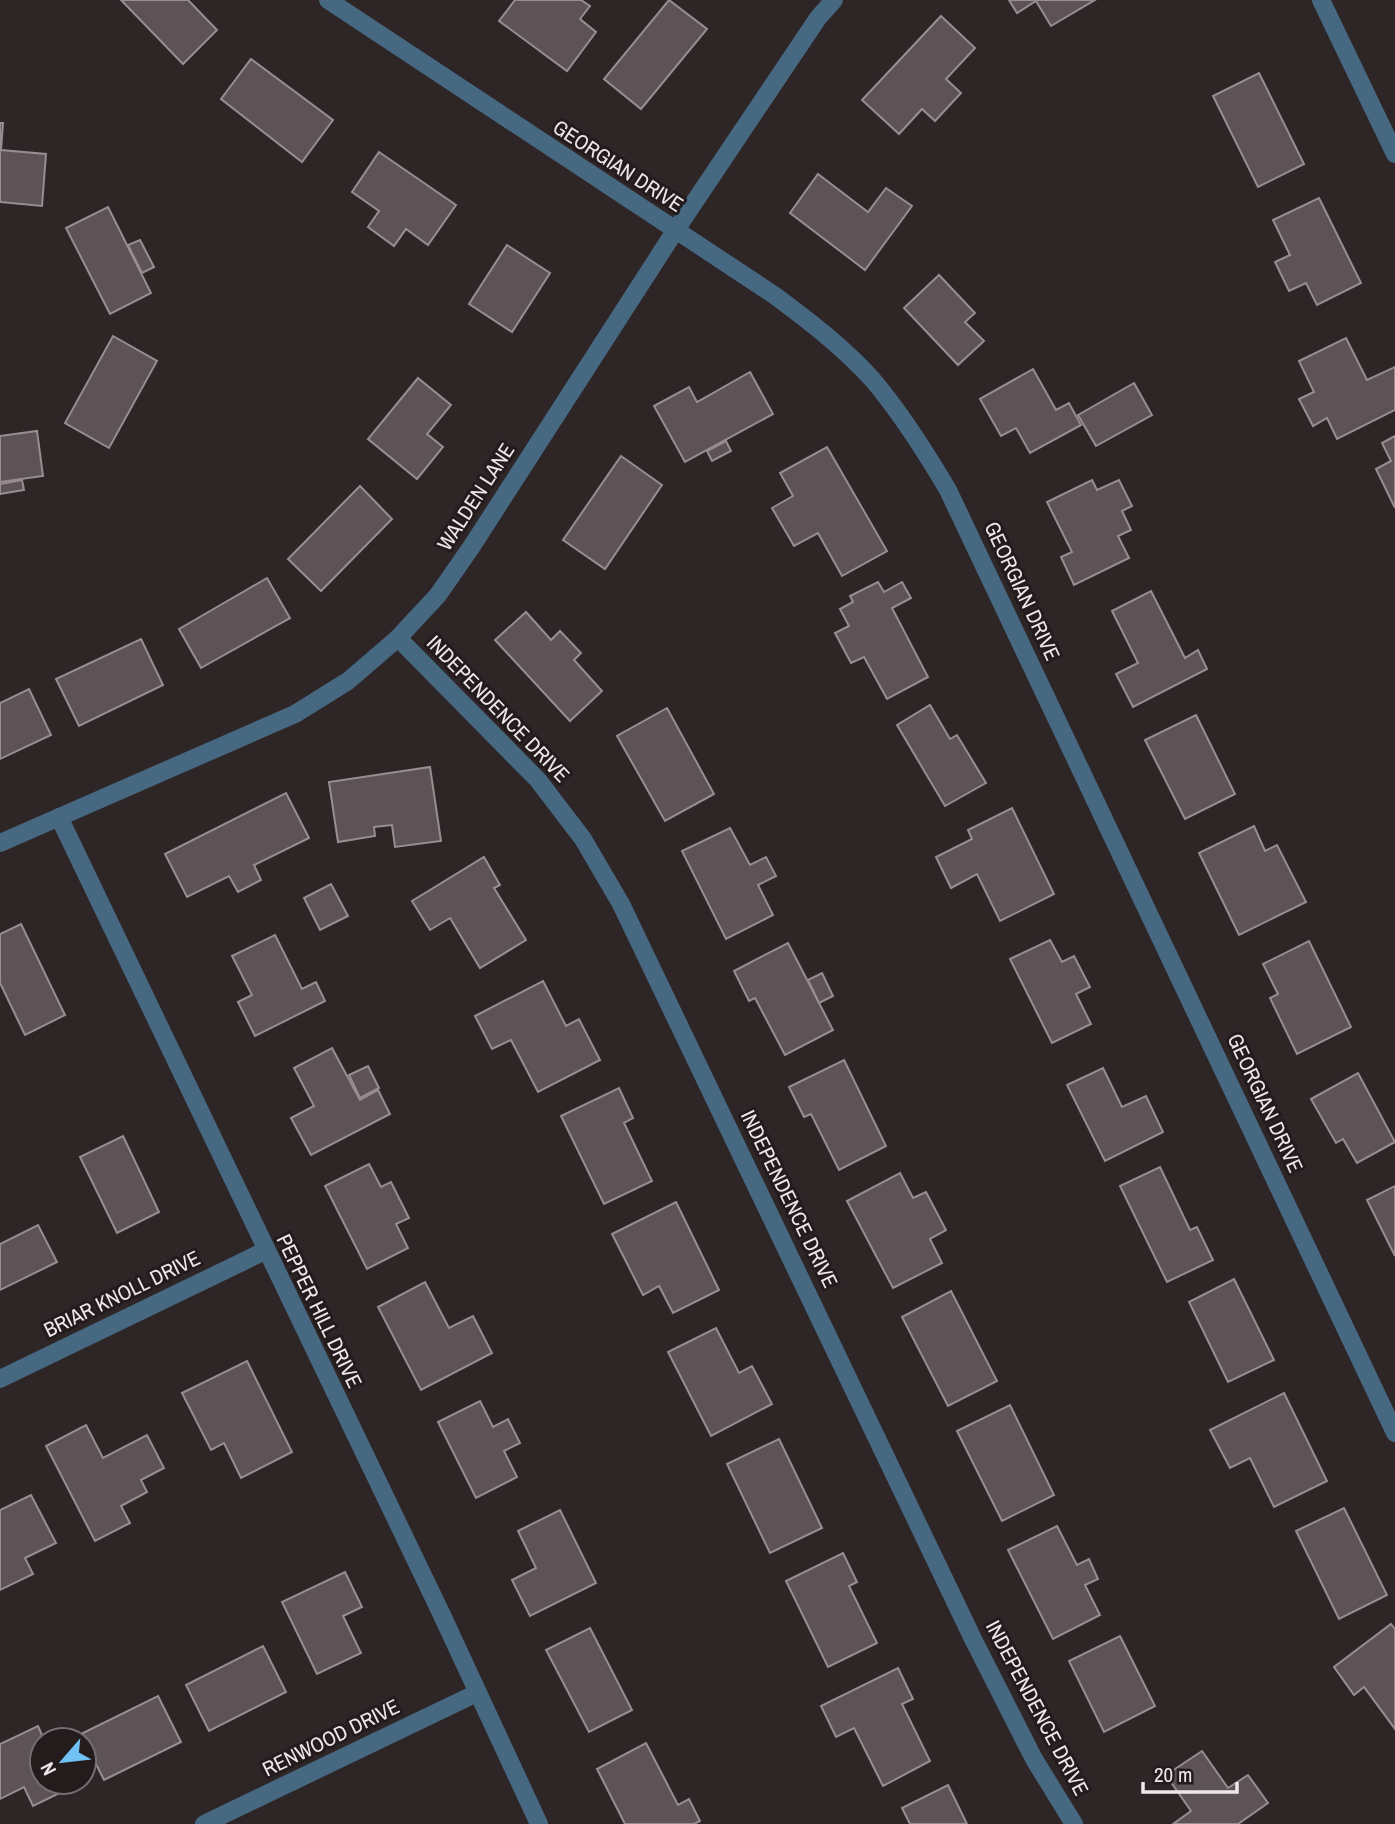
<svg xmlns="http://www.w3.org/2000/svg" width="1395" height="1824" viewBox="0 0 1395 1824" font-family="'Archivo Narrow',sans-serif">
<rect width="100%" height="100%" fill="#2e2527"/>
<!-- building -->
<g fill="#5d5255" stroke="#988d8f" stroke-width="2">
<path d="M 121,0 L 188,0 L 217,30 L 183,64 Z"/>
<path d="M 515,0 L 581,0 L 590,6 L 580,19 L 596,32 L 567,71 L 499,21 Z"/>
<path d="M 669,0 L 707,29 L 641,109 L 604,79 Z"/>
<path d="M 1009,0 L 1095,0 L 1051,26 L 1036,1 L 1017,13 Z"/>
<path d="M 941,16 L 975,48 L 946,79 L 961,93 L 935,121 L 922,109 L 899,134 L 862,100 Z"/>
<path d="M 251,59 L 333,120 L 302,162 L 221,99 Z"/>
<path d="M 1259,73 L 1304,164 L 1258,187 L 1213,96 Z"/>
<path d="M 0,123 L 3,123 L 1,150 L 46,154 L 42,206 L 0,202 Z"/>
<path d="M 379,152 L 456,205 L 428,245 L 406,229 L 394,246 L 368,227 L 379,211 L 352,192 Z"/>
<path d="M 818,174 L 868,212 L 886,188 L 912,206 L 865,270 L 790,213 Z"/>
<path d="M 1319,198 L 1361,283 L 1317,305 L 1306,283 L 1289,291 L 1275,262 L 1290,255 L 1273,220 Z"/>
<path d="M 108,207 L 151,293 L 110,314 L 66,228 Z"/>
<path d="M 140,240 L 154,267 L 142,273 L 128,245 Z"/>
<path d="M 507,245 L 550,273 L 512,332 L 469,304 Z"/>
<path d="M 939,275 L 975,313 L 965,322 L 984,341 L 958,365 L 904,308 Z"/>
<path d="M 113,336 L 157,361 L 109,448 L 65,423 Z"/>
<path d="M 1346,338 L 1367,380 L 1395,367 L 1395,410 L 1337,439 L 1327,418 L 1313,426 L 1299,399 L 1314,392 L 1299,361 Z"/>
<path d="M 1033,369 L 1056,410 L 1069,403 L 1081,425 L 1030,453 L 1016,428 L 1001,436 L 980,399 Z"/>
<path d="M 750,372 L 773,414 L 685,462 L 654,406 L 689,387 L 697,402 Z"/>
<path d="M 418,378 L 451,405 L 427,434 L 443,447 L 417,479 L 368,439 Z"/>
<path d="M 1134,383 L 1152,415 L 1096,446 L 1078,415 Z"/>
<path d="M 37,431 L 43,476 L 0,482 L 0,436 Z"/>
<path d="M 1395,436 L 1395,508 L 1376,469 L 1391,461 L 1382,443 Z"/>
<path d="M 726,441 L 731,451 L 712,461 L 707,451 Z"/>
<path d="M 827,447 L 887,551 L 842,576 L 818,533 L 794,546 L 772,508 L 793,496 L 780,473 Z"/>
<path d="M 621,456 L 662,485 L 605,569 L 563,540 Z"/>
<path d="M 22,480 L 24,490 L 0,494 L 0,484 Z"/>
<path d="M 1092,480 L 1097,490 L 1119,480 L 1132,506 L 1122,511 L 1131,530 L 1118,536 L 1129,558 L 1074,585 L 1061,557 L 1072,552 L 1047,502 Z"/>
<path d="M 360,486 L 392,519 L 321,591 L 288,559 Z"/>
<path d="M 267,578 L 290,618 L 201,668 L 179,629 Z"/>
<path d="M 878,582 L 884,592 L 902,582 L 911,598 L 892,608 L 928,677 L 887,699 L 864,657 L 851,663 L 835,633 L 849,626 L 840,609 L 853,602 L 850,596 Z"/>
<path d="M 1151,591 L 1185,658 L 1198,650 L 1207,669 L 1133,707 L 1116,674 L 1138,663 L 1112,611 Z"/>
<path d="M 526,612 L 551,640 L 560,631 L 581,653 L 574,660 L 602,691 L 570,721 L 495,640 Z"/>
<path d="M 141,639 L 163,685 L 79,726 L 56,679 Z"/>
<path d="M 29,689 L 51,735 L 0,759 L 0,703 Z"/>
<path d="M 930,705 L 950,739 L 957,735 L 986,783 L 945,806 L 897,725 Z"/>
<path d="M 667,708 L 714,794 L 665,821 L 617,736 Z"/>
<path d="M 1196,715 L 1235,794 L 1185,819 L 1145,740 Z"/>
<path d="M 430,767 L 441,841 L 395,847 L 392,825 L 374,827 L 375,836 L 338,842 L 329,782 Z"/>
<path d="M 286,793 L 309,838 L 254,865 L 261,880 L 238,892 L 229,876 L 187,897 L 165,854 Z"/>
<path d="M 1012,808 L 1054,894 L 1000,921 L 977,874 L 951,888 L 936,857 L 972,839 L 968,830 Z"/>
<path d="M 1254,826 L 1265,851 L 1277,845 L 1306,902 L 1239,935 L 1199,853 Z"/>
<path d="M 730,828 L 750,865 L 766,857 L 776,876 L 758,885 L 773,915 L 726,939 L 682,851 Z"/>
<path d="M 484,857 L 500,885 L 494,888 L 526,940 L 480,968 L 450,918 L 430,930 L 412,901 Z"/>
<path d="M 331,884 L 348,916 L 320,930 L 304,898 Z"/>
<path d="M 21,924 L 65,1015 L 25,1035 L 0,983 L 0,934 Z"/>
<path d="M 275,935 L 302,989 L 316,982 L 325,1001 L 255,1036 L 238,1002 L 252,995 L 232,956 Z"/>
<path d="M 1050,940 L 1062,962 L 1074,956 L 1090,987 L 1076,994 L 1091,1024 L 1052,1043 L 1010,959 Z"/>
<path d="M 1309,941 L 1351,1027 L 1297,1054 L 1270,998 L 1278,994 L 1263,964 Z"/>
<path d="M 788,943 L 833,1030 L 785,1055 L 755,998 L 749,1001 L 734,971 Z"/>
<path d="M 822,973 L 833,996 L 819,1003 L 808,980 Z"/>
<path d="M 543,981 L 566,1026 L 579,1019 L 600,1060 L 538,1092 L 511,1040 L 492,1049 L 475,1016 Z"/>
<path d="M 332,1048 L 360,1100 L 378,1090 L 390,1114 L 311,1155 L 291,1118 L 314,1106 L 294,1068 Z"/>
<path d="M 844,1060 L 886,1146 L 839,1170 L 811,1114 L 804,1117 L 789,1087 Z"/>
<path d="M 368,1066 L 379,1088 L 360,1098 L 349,1075 Z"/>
<path d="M 1103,1068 L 1122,1107 L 1146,1096 L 1163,1132 L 1105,1161 L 1067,1085 Z"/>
<path d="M 1358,1073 L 1395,1142 L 1357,1163 L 1343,1139 L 1336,1143 L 1311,1099 Z"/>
<path d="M 619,1088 L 633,1118 L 624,1123 L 652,1181 L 604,1204 L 561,1116 Z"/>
<path d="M 123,1136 L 159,1212 L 117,1233 L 80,1157 Z"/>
<path d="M 369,1164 L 381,1187 L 391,1182 L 409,1218 L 396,1224 L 408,1248 L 367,1269 L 325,1186 Z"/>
<path d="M 1160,1167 L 1190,1230 L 1197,1227 L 1213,1260 L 1167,1282 L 1120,1186 Z"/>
<path d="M 900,1173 L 913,1198 L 926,1192 L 946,1230 L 930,1239 L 942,1263 L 893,1288 L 847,1201 Z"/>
<path d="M 1395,1186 L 1395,1256 L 1367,1200 Z"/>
<path d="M 676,1202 L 719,1290 L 673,1313 L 659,1286 L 643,1295 L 612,1234 Z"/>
<path d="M 38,1225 L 57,1262 L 0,1290 L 0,1244 Z"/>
<path d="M 1234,1279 L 1274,1360 L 1228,1382 L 1189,1302 Z"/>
<path d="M 425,1282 L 449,1328 L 473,1316 L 492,1353 L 421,1390 L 378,1307 Z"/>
<path d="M 951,1291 L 997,1381 L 948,1406 L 902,1317 Z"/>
<path d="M 716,1328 L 739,1373 L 752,1366 L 772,1404 L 711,1436 L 668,1352 Z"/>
<path d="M 247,1361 L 292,1452 L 241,1478 L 224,1443 L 211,1450 L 182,1393 Z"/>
<path d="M 1284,1393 L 1327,1481 L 1274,1507 L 1250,1458 L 1230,1468 L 1210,1430 Z"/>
<path d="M 480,1401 L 493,1427 L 508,1419 L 520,1443 L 504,1451 L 517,1477 L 476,1498 L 438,1422 Z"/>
<path d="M 1010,1405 L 1054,1495 L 1002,1521 L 957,1431 Z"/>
<path d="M 86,1425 L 103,1458 L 147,1435 L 164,1468 L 141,1480 L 147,1492 L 121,1506 L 130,1523 L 95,1541 L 46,1446 Z"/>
<path d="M 779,1439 L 822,1528 L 770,1553 L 727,1464 Z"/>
<path d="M 31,1495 L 56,1543 L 25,1558 L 33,1574 L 0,1590 L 0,1510 Z"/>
<path d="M 1344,1508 L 1387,1595 L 1339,1619 L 1296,1531 Z"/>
<path d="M 560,1510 L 596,1583 L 530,1616 L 512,1580 L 536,1568 L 518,1531 Z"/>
<path d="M 1057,1526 L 1077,1565 L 1089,1559 L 1098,1579 L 1085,1585 L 1100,1615 L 1053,1639 L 1008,1550 Z"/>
<path d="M 843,1553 L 857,1582 L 849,1586 L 877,1643 L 828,1667 L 786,1581 Z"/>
<path d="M 345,1572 L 362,1607 L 343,1616 L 361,1653 L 317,1674 L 282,1602 Z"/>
<path d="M 1391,1624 L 1395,1629 L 1395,1729 L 1364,1687 L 1354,1695 L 1334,1667 Z"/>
<path d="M 590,1628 L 632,1710 L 589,1732 L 546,1650 Z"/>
<path d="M 1120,1636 L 1155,1706 L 1104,1732 L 1069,1661 Z"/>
<path d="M 263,1646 L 286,1692 L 209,1731 L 186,1685 Z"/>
<path d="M 898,1668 L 913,1699 L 902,1704 L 930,1761 L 883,1786 L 854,1728 L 836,1737 L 821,1706 Z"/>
<path d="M 158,1696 L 181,1742 L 104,1780 L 81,1734 Z"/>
<path d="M 38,1726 L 44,1740 L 42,1782 L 65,1782 L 68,1789 L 33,1806 L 24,1787 L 0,1799 L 0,1744 Z"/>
<path d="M 646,1743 L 678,1805 L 689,1799 L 700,1821 L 694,1824 L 625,1824 L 597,1769 Z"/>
<path d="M 1202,1751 L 1228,1788 L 1248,1775 L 1268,1803 L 1238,1824 L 1173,1824 L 1191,1811 L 1166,1775 Z"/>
<path d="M 948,1785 L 967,1824 L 910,1824 L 902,1808 Z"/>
</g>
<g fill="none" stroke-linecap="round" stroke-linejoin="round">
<!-- street -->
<g stroke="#466880" stroke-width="18">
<path d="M 328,0 L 774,295 C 809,321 843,347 872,379 C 901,413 925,451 948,490 L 1395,1433"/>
<path d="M 1321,0 L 1395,154"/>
<path d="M 398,638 L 538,780 L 583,839 L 621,904 L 973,1639 L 1034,1759 L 1074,1824"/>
<path d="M 59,817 L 441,1613 L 539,1824"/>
<path d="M 0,843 L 295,714 L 348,681 L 398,638 L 438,595 L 472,546 L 675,231 L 818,18 L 834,0"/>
<path d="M 0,1379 L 265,1251"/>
<path d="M 204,1824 L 477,1693"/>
</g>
</g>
<g text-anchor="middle" stroke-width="6" stroke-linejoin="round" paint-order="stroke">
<!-- street labels -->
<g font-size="21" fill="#efe8ea" stroke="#241b1d">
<text transform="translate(618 166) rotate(33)" y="7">GEORGIAN DRIVE</text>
<text transform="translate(476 497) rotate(-57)" y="7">WALDEN LANE</text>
<text transform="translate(1022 591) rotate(65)" y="7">GEORGIAN DRIVE</text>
<text transform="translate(498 709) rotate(46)" y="7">INDEPENDENCE DRIVE</text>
<text transform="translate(1265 1103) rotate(65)" y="7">GEORGIAN DRIVE</text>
<text transform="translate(789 1199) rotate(64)" y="7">INDEPENDENCE DRIVE</text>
<text transform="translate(122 1294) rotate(-26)" y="7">BRIAR KNOLL DRIVE</text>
<text transform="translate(319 1311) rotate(64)" y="7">PEPPER HILL DRIVE</text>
<text transform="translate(1037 1708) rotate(62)" y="7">INDEPENDENCE DRIVE</text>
<text transform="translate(331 1738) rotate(-26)" y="7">RENWOOD DRIVE</text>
</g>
</g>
<!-- north arrow -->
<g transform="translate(63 1761) rotate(242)"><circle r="33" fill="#241b1d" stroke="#756d6f" stroke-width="2"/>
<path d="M0-5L12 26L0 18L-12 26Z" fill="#72c1f5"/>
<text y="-10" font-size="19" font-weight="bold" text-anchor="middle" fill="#efe8ea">N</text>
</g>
<!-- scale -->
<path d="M1143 1782v10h94v-10" fill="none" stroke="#efe8ea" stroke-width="3.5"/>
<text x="1154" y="1782" font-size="21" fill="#efe8ea" stroke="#241b1d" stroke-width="5" paint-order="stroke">20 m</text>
</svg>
